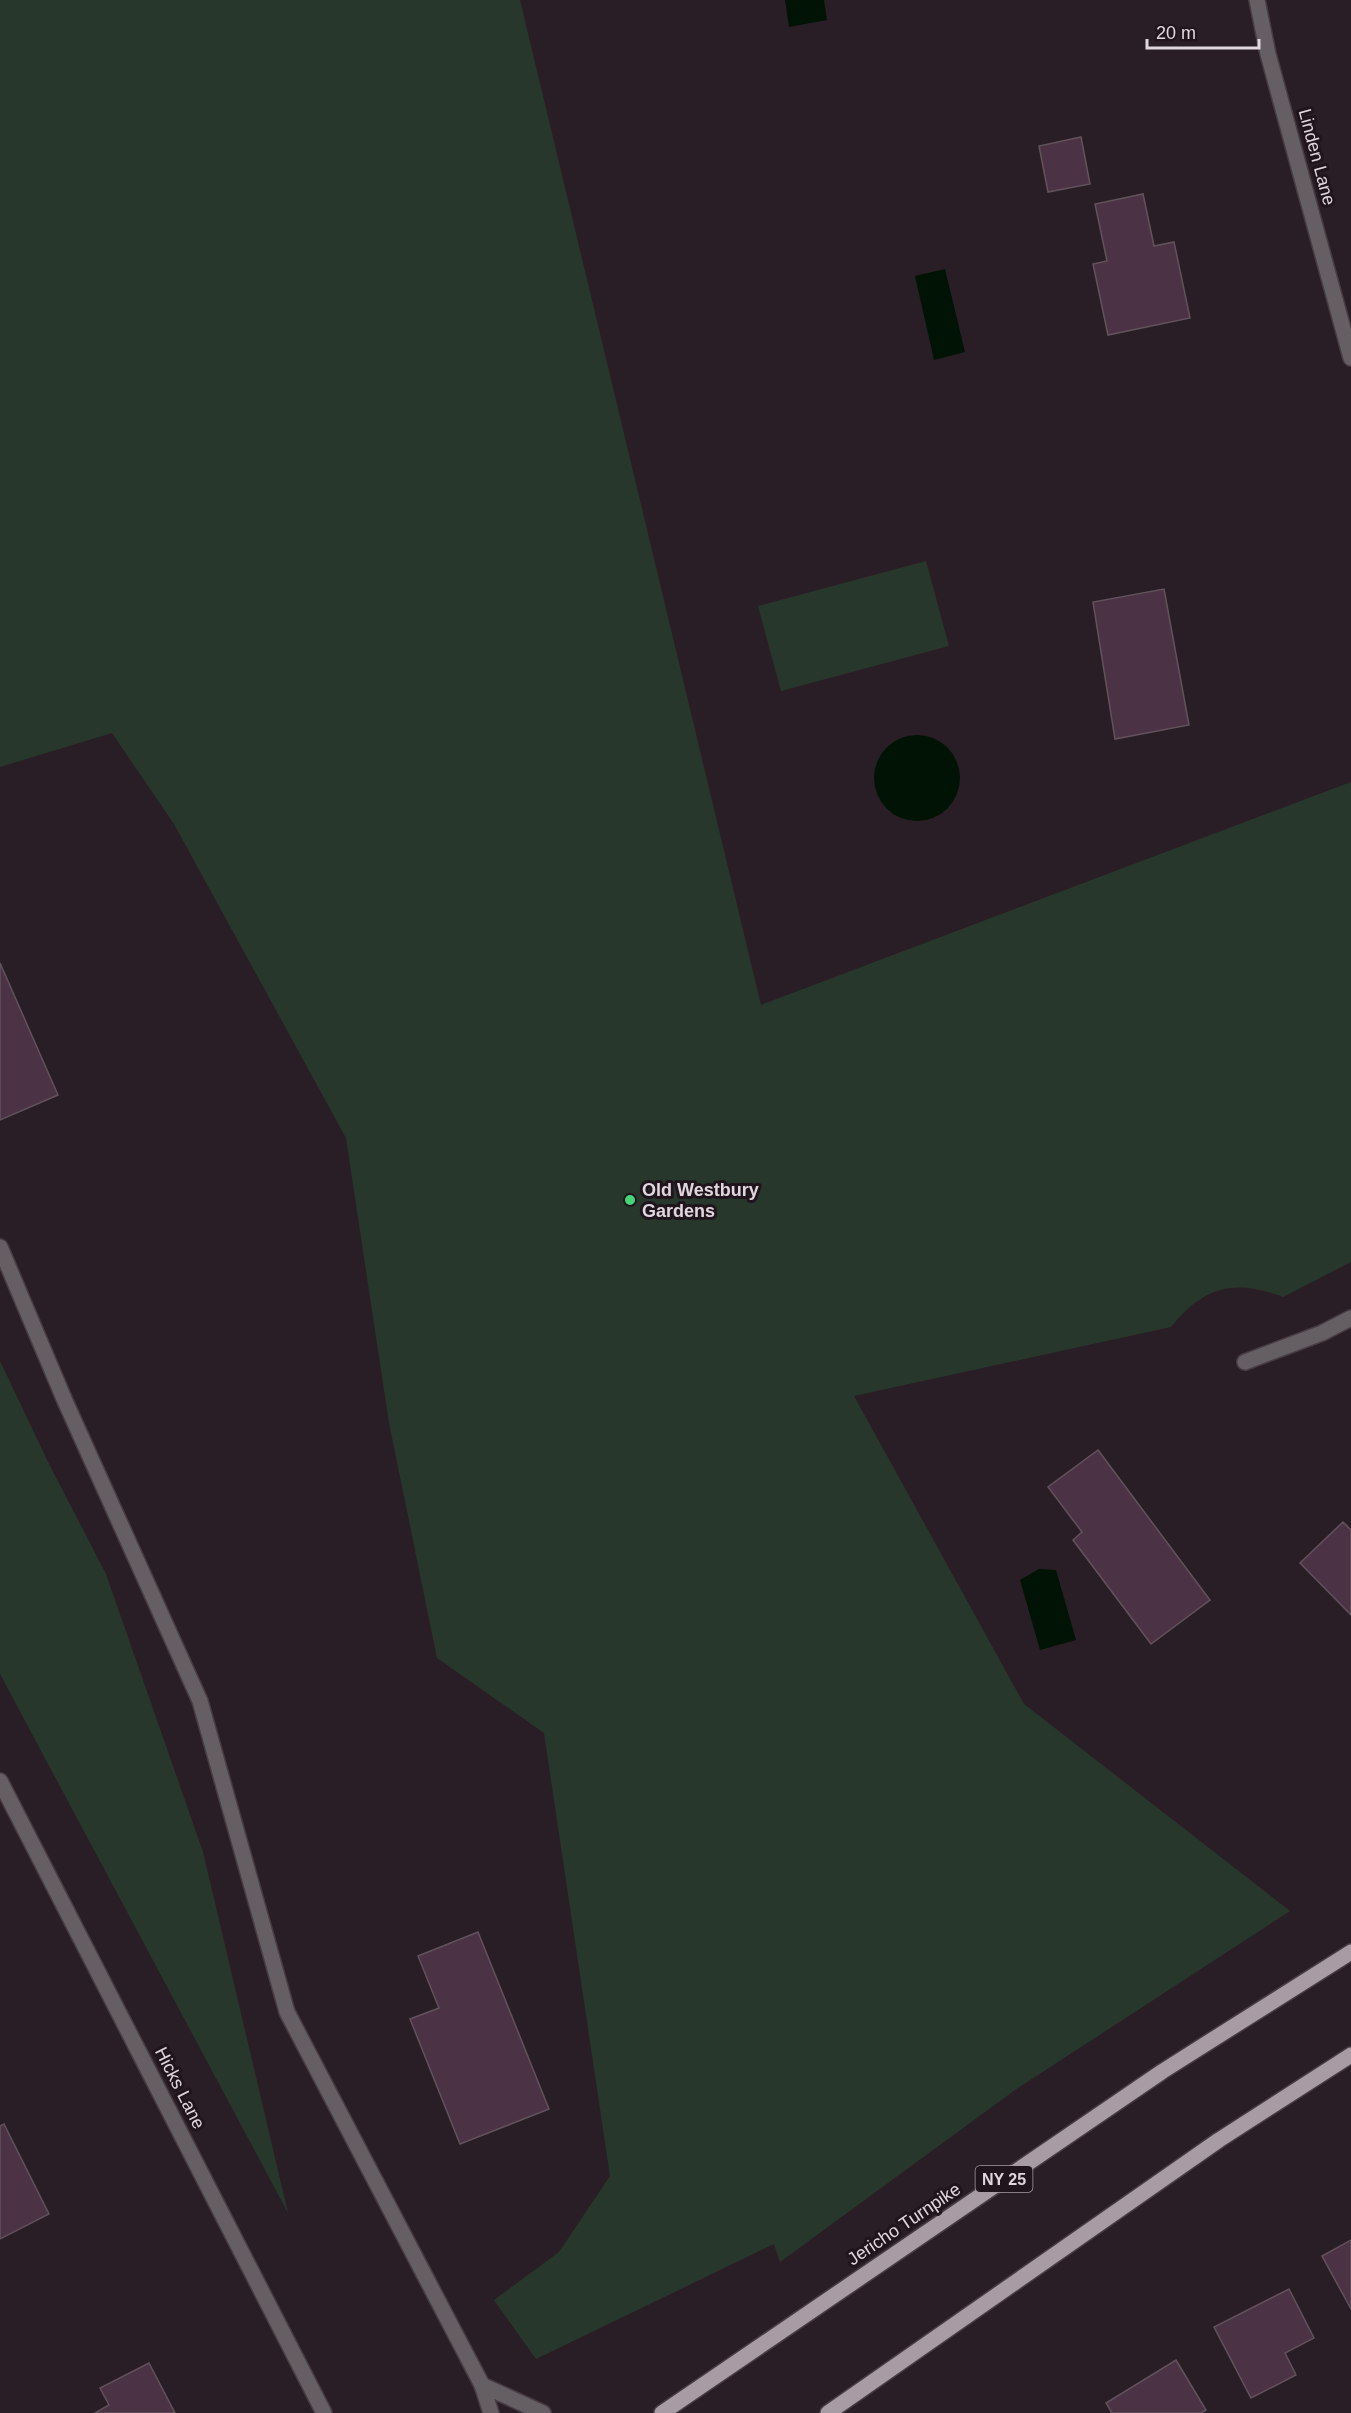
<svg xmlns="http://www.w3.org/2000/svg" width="1351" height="2413" viewBox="0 0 1351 2413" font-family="Helvetica,sans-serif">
<rect width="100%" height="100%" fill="#2a1e26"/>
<!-- green -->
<g fill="#28372c">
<path d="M 0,0 L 520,0 L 761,1005 L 1351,782 L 1351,1262 L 1283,1297 C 1234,1278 1203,1287 1171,1327 L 854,1396 L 1024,1704 L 1290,1911 L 1015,2090 L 780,2262 L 774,2244 L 536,2359 L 494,2300 L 559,2252 L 610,2176 L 544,1733 L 437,1658 L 389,1423 L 346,1138 L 174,824 L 112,733 L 0,767 Z"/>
<path d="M 926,561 L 949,646 L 781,691 L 758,606 Z"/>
<path d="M 0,1361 L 49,1464 L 106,1574 L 203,1852 L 288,2213 L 0,1674 Z"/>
</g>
<!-- water -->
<g fill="#001304">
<path d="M 785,0 L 824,0 L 827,20 L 789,27 Z"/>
<path d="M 945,269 L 965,352 L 934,360 L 915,276 Z"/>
<circle cx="917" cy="778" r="43"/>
<path d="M 1039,1569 L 1056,1570 L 1076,1640 L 1040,1650 L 1020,1580 Z"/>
</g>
<!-- building -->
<g fill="#4c3245" stroke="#61525c" stroke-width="1.5">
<path d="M 1081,137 L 1090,184 L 1048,192 L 1039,146 Z"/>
<path d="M 1143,194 L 1154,246 L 1174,242 L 1190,318 L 1108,335 L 1093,264 L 1107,261 L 1095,204 Z"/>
<path d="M 1164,589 L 1189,725 L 1115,739 L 1093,602 Z"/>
<path d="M 0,963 L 58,1095 L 0,1120 Z"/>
<path d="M 1098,1450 L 1210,1600 L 1151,1644 L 1073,1540 L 1082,1532 L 1048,1487 Z"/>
<path d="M 1343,1522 L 1351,1530 L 1351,1615 L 1300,1563 Z"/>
<path d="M 478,1932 L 549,2109 L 460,2144 L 410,2019 L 439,2008 L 418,1956 Z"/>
<path d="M 4,2124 L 49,2214 L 0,2239 L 0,2126 Z"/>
<path d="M 1351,2240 L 1351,2309 L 1322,2256 Z"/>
<path d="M 1289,2289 L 1314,2338 L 1285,2353 L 1296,2375 L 1251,2398 L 1214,2327 Z"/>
<path d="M 1176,2360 L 1206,2410 L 1201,2413 L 1112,2413 L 1106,2403 Z"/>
<path d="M 149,2363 L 175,2413 L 95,2413 L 109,2405 L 100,2388 Z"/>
</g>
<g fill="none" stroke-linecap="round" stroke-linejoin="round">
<defs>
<g id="lane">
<path d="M 0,1247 L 65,1401 L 200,1701 L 287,2012 L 482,2385"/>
<path d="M 491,2413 L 482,2385 L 543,2413"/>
</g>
<g id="street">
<path d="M 1257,0 L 1268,54 L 1351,358"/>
<path d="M 1245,1362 L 1322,1333 L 1351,1318"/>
<path d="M 0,1781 L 324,2413"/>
</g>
<g id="primary">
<path d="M 662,2413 L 1163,2071 L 1351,1952"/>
<path d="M 828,2413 L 1219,2140 L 1351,2055"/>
</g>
</defs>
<!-- lane casing -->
<use href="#lane" stroke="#473c43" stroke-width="18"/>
<!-- street casing -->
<use href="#street" stroke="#473c43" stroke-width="18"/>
<!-- primary casing -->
<use href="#primary" stroke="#473c43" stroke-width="18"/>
<!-- lane -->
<use href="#lane" stroke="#655f63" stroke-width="15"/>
<!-- street -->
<use href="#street" stroke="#655f63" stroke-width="15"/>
<!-- primary -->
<use href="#primary" stroke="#a99ba4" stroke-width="15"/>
</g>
<!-- markers -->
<circle fill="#44d77a" stroke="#20151d" stroke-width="2" cx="630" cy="1200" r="6"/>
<g text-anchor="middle" stroke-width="6" stroke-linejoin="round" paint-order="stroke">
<!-- shield labels -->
<rect fill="#20151d" stroke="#a69da3" stroke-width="1.5" x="975.5" y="2166" width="57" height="26" rx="4.5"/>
<g font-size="16" font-weight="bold" fill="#e0d7dd">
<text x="1004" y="2185">NY 25</text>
</g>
<!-- street labels -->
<g font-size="18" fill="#e0d7dd" stroke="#20151d">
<text transform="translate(1317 157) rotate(75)" y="6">Linden Lane</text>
<text transform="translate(180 2088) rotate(63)" y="6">Hicks Lane</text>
<text transform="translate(904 2224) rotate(-34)" y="6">Jericho Turnpike</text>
</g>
<!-- poi labels -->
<g font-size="18" font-weight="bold" fill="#e0d7dd" stroke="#20151d" text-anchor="start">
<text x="642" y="1196">Old Westbury<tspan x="642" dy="21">Gardens</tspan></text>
</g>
</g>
<!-- scale -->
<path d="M1147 39v9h112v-9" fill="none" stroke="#e0d7dd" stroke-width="3"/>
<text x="1156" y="39" font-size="18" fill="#e0d7dd" stroke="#20151d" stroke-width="4.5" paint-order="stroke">20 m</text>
</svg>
